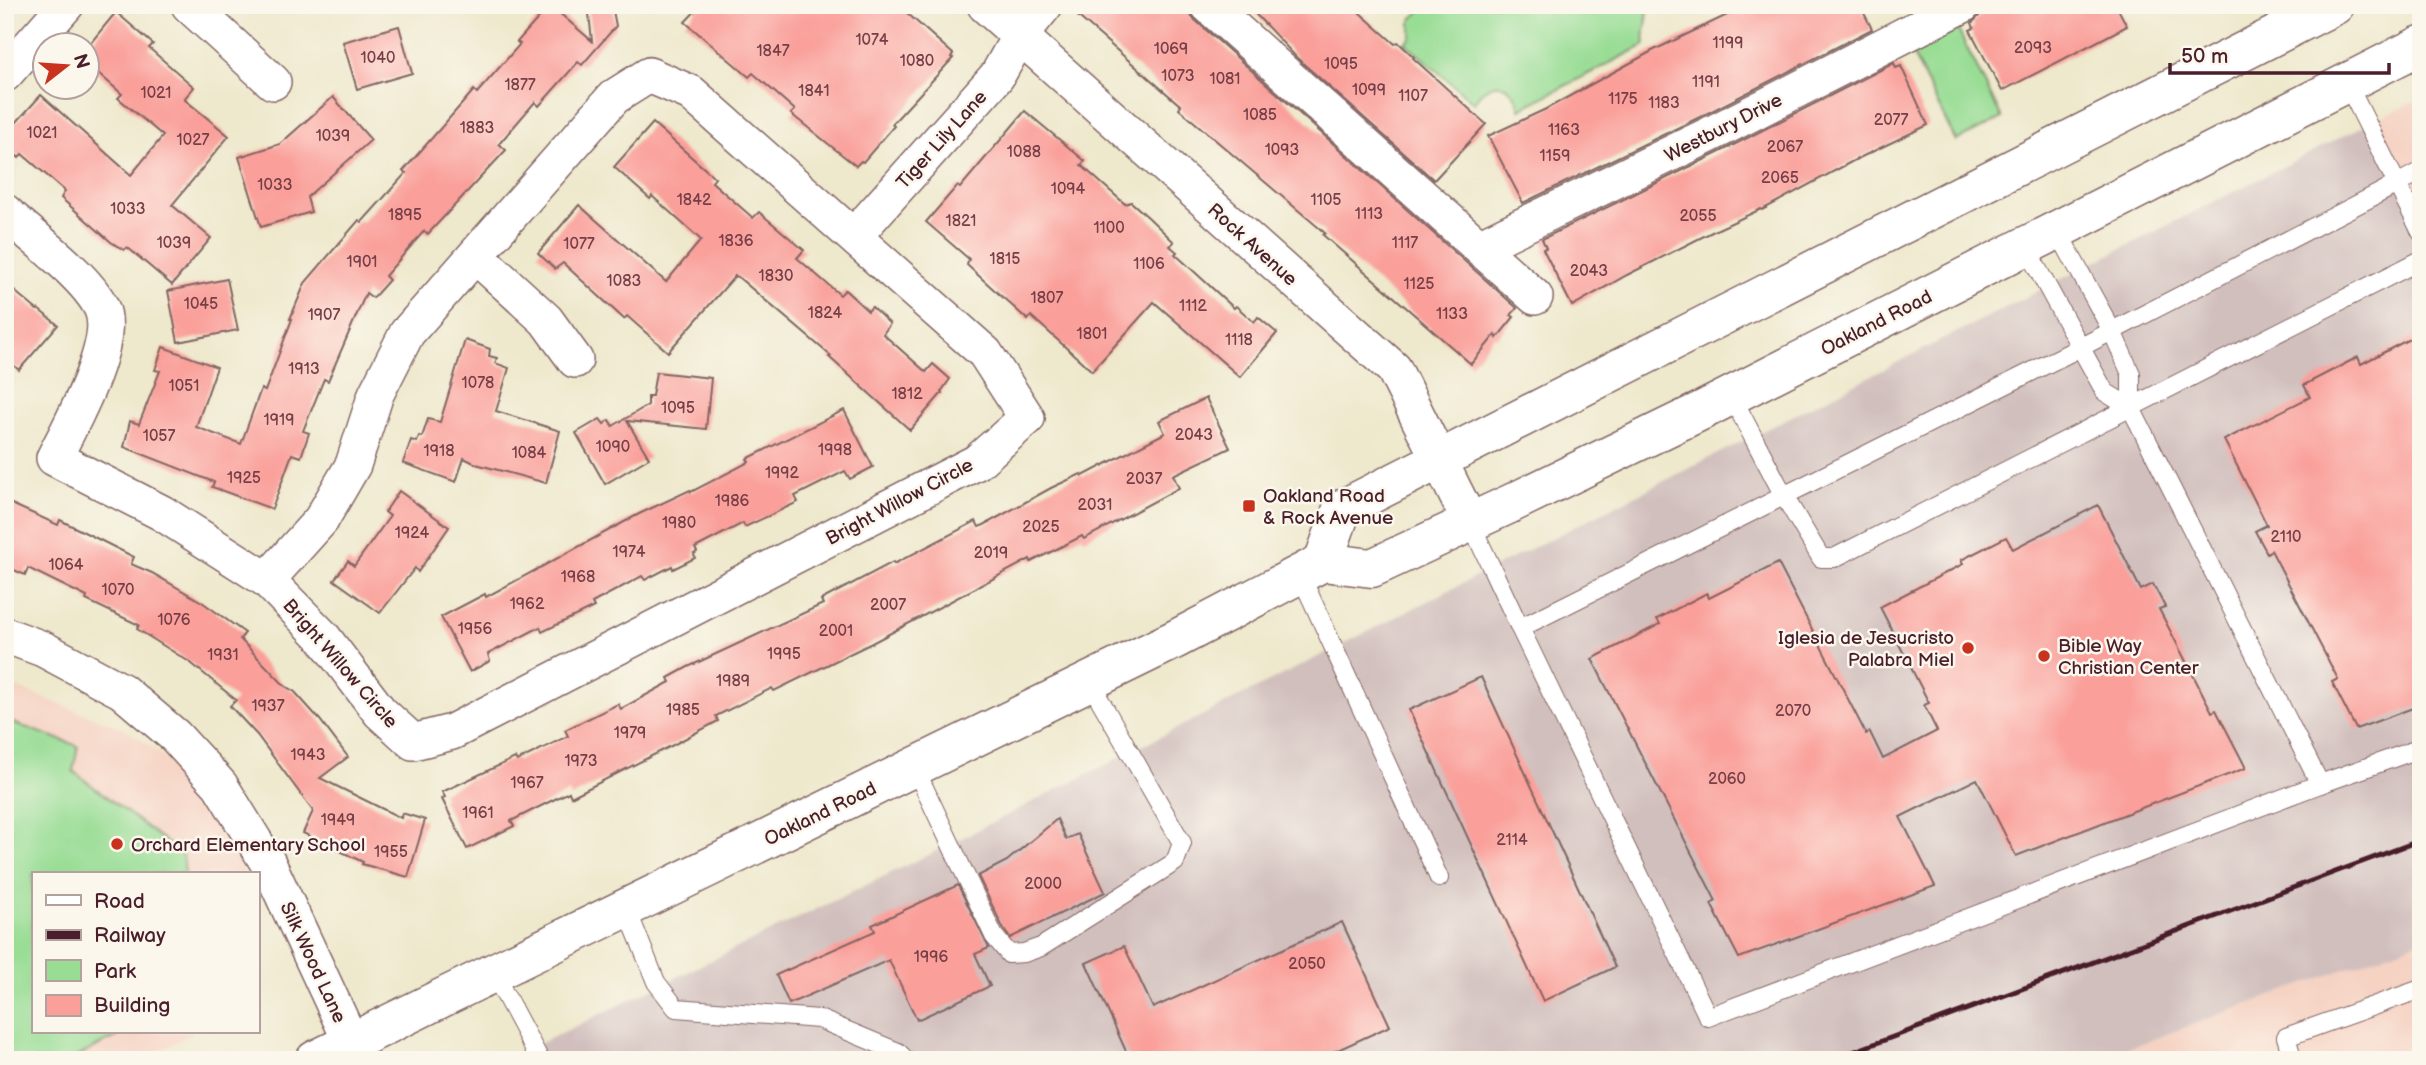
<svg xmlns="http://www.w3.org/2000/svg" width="2426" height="1065" viewBox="0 0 2426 1065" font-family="'Balsamiq Sans',sans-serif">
<rect width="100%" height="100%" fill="#fbf7ec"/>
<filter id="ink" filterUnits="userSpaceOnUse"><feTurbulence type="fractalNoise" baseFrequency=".0143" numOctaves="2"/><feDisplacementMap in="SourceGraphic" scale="14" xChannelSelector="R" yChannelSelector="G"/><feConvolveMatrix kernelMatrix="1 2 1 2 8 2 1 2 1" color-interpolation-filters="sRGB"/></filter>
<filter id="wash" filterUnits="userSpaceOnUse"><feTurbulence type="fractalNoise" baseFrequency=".00686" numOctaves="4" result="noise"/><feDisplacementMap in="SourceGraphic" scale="28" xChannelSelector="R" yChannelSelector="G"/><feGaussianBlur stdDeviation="1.57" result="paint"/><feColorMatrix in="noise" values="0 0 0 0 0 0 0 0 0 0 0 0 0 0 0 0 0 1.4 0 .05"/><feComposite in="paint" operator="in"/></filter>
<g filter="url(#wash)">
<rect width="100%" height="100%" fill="#eee8cc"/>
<!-- built -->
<g fill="#f5d2c2">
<path d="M 2421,98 L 2421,231 L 2367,124 Z"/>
<path d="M 5,683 L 127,730 L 160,753 L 211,813 L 245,874 L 33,874 L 33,1032 L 194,1032 L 143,1060 L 5,1060 Z"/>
<path d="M 257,897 L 262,905 L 264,951 L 257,983 Z"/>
<path d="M 2421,941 L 2421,1060 L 2096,1060 Z"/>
</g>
<!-- industrial -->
<path fill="#d1bfbd" d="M 2367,124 L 2421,231 L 2421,941 L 2096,1060 L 506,1060 L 928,855 Z"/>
<!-- green -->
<g fill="#99dd95" stroke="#727e60" stroke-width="2">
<path d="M 1426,5 L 1647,5 C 1650,22 1642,28 1645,45 L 1520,109 C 1514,80 1488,76 1474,103 L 1405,43 L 1411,37 L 1411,20 Z"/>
<path d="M 1953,20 L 2002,118 L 1956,141 L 1907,43 Z"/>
<path d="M 5,720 L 78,746 L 73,771 L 183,855 L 185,874 L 33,874 L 33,1032 L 116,1032 L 118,1036 L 70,1060 L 5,1060 Z"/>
</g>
<g id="blocks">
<!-- building -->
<g fill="#fa9f9a">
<path d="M 550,5 L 592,41 L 588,5 L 612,5 L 616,26 L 582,65 L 578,62 L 539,106 L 535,102 L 499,144 L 506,150 L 428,234 L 424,231 L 385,276 L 389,280 L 373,298 L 366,293 L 328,381 L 324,379 L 303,431 L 309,433 L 301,457 L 292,454 L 272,509 L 212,487 L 214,482 L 124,447 L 130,421 L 139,424 L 160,371 L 155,370 L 163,347 L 217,367 L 196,427 L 241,444 L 261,389 L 265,391 L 292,319 L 290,319 L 305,283 L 359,220 L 362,222 L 406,173 L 403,171 L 474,90 L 477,93 L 520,44 L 517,42 Z"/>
<path d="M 701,5 L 898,5 L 953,54 L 951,57 L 953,58 L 892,124 L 894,126 L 863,162 L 861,161 L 856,166 L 791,114 L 795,110 L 753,73 L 749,77 L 685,22 Z"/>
<path d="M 1065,5 L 1182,5 L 1195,20 L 1517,308 L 1511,315 L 1514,317 L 1497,338 L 1495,335 L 1471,364 L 1323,235 L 1325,233 L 1199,126 L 1179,109 L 1181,106 Z"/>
<path d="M 1247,5 L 1351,5 L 1395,44 L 1398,42 L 1414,57 L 1413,58 L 1486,124 L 1434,180 L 1297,58 Z"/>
<path d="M 1748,5 L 1860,5 L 1872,29 L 1700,117 L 1523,203 L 1488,136 L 1546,109 L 1654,50 Z"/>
<path d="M 1989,5 L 2116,5 L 2127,26 L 2002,91 L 1970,30 L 1974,28 L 1972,23 L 1979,16 L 1982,9 Z"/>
<path d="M 116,12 L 153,44 L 149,48 L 194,87 L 184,99 L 229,136 L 172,205 L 211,238 L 172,285 L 127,247 L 124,250 L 111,242 L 61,198 L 65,191 L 22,154 L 19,158 L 5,145 L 5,135 L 41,95 L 131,175 L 163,136 L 118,98 L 122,94 L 88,64 L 88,46 Z"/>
<path d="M 399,26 L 412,73 L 357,89 L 343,42 Z"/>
<path d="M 1894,63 L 1896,68 L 1901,66 L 1928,125 L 1853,161 L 1762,210 L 1761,209 L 1714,231 L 1627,275 L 1572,306 L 1543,249 L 1546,248 L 1542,239 L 1718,153 Z"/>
<path d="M 333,97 L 371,140 L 307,197 L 311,212 L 261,227 L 239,157 L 280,144 Z"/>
<path d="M 1025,111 L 1085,161 L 1081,165 L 1125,204 L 1131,202 L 1149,218 L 1174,242 L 1170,246 L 1177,252 L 1175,254 L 1234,308 L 1236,306 L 1254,322 L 1258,317 L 1277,333 L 1240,377 L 1154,302 L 1092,371 L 1031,316 L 1028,320 L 990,286 L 967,265 L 969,259 L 926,222 L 957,186 L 960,188 Z"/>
<path d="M 653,123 L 715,178 L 712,182 L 753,218 L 759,212 L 804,250 L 797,258 L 840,295 L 845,290 L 868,311 L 872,307 L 890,324 L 883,334 L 926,372 L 933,364 L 950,379 L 941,392 L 942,393 L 910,430 L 829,357 L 831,356 L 738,277 L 735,276 L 668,352 L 627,316 L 624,319 L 563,263 L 555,269 L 538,253 L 579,205 L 666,282 L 701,240 L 652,196 L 650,199 L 614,167 Z"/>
<path d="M 227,279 L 238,330 L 178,342 L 168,291 Z"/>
<path d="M 5,283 L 37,310 L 38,309 L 58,325 L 19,370 L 5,358 Z"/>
<path d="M 2421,333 L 2421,705 L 2356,729 L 2332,682 L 2338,679 L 2271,550 L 2267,553 L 2255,531 L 2267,525 L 2224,440 L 2310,397 L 2304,385 L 2358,357 L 2361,364 Z"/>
<path d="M 465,340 L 490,349 L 489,356 L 497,358 L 495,363 L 509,368 L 496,411 L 560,431 L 546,483 L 476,464 L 464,458 L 456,482 L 403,463 L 411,440 L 417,442 L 419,436 L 422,437 L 428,419 L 440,422 Z"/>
<path d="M 656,372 L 711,378 L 706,429 L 627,421 L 649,458 L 605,484 L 576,433 L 600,419 L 604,424 L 609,420 L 613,426 L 648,405 L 648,396 L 652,396 Z"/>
<path d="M 1206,398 L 1230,448 L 1173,475 L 1179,488 L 1084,539 L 1082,536 L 1031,562 L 1030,559 L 872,643 L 774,691 L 772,688 L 716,716 L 718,721 L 673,745 L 571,797 L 569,792 L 511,821 L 514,826 L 467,849 L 442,799 L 445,797 L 442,792 L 515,758 L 517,761 L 568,736 L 565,730 L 618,704 L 621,709 L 670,682 L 668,678 L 688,667 L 823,604 L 821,600 L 893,562 L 894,564 L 976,521 L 979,527 L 984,525 L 1051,488 L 1081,474 L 1083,476 L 1165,433 L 1159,421 Z"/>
<path d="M 844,410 L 873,467 L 850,479 L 845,471 L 795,496 L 798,502 L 745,527 L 743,523 L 695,548 L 697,552 L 694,554 L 695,558 L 673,569 L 672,566 L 645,580 L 642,576 L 592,603 L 594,607 L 542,632 L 540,627 L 488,654 L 490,661 L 470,672 L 441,617 L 485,594 L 486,597 L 639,514 L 690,490 L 691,492 L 749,462 L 747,459 Z"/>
<path d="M 399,491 L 449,527 L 418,572 L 415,568 L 380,613 L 334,580 L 348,561 L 354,566 L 390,516 L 385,512 Z"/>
<path d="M 5,501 L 58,525 L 60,520 L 134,557 L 131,564 L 152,573 L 202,602 L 245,633 L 240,639 L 285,686 L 295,692 L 320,720 L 348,757 L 320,778 L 401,818 L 402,813 L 425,820 L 408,877 L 362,864 L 363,862 L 303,833 L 313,811 L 257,735 L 230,706 L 236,700 L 191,663 L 137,629 L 139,625 L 86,600 L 87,597 L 28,568 L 25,575 L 5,566 Z"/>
<path d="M 2098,505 L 2141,590 L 2153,584 L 2165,607 L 2159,609 L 2212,712 L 2216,710 L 2246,768 L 2016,856 L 1977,779 L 1900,817 L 1935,886 L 1739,958 L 1711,904 L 1716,901 L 1592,659 L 1660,624 L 1657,619 L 1707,593 L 1709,598 L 1778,563 L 1866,734 L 1870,732 L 1883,759 L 1937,731 L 1924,705 L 1929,703 L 1880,607 L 1963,564 L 1961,560 L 2006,537 L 2013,549 Z"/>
<path d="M 1481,677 L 1615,967 L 1543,1001 L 1409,710 Z"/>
<path d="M 1057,819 L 1066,839 L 1078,834 L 1105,892 L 1010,938 L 1004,930 L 978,876 L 1007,861 Z"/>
<path d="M 958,885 L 989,948 L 975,954 L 990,986 L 917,1020 L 889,960 L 789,1004 L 776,975 L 875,931 L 872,925 Z"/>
<path d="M 1342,922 L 1390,1026 L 1316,1060 L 1130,1060 L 1086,963 L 1124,946 L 1153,1008 Z"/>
</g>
</g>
</g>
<g filter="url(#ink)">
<use href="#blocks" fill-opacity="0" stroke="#836563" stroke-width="2"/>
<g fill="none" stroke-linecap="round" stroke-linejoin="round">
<defs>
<g id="service">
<path d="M 2421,171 L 2397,184 L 2421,232"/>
<path d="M 2025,246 L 2105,392 L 2131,408"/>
<path d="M 1731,395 L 1784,496 L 1821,558 L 1834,558 L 2421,260"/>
<path d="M 1470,522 L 1520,628 L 2081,347 L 2397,184 L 2347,83"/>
<path d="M 1300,574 L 1439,878"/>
<path d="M 1520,628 L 1708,1017 L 2320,784 L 2131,408 L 2131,374 L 2112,331 L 2057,230"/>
<path d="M 914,766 L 994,936 L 1009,954 L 1024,953 L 1041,947 L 1175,862 L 1182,843 L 1089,681"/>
<path d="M 2320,784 L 2421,748"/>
<path d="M 626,907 L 656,982 L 676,1008 L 819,1019 L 898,1052 L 906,1060"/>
<path d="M 493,972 L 540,1060"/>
<path d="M 2293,1060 L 2286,1037 L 2421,989"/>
</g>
<g id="minor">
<path d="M 189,5 L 273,82"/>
<path d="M 985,5 L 1394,369 L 1470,522"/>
<path d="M 1208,5 L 1535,297"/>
<path d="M 5,74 L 66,5"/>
<path d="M 649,75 L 691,93 L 985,353 L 1027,418 L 977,462 L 452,732 L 413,742 L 380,712 L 323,637 L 267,580 L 321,520 L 353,465 L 376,394 L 407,333 L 614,97 Z"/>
<path d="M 5,212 C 32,237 85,275 101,307 C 118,341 70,426 54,458 L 162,513 L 267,580"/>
<path d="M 854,236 L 997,76 L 1019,37 L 1045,5"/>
<path d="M 1481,246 L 1709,135 L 1963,5"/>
<path d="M 476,256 L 546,320 L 575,360"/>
<path d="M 5,635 L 43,649 L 122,691 L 175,736 L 220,785 L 268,863 L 351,1042"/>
</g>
<g id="primary">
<path d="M 1323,562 L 1342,509 L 2335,5"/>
<path d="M 315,1060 L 1176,639 L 1323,562 L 1372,568 L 1512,503 L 1701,411 L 2421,45"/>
</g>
</defs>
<!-- service casing -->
<use href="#service" stroke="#836563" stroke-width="20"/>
<!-- minor casing -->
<use href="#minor" stroke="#836563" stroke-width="38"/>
<!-- primary casing -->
<use href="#primary" stroke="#836563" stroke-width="41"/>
<!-- service -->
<use href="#service" stroke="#fff" stroke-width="18"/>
<!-- minor -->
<use href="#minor" stroke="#fff" stroke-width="35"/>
<!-- primary -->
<use href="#primary" stroke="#fff" stroke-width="38"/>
<!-- rail -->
<path stroke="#4a1f2b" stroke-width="5" d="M 1831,1060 L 2421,840"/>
</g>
</g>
<!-- markers -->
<g fill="#c8321e" stroke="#fbf7ec" stroke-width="2.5">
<rect x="1242" y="499" width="14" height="14" rx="3.5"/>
<circle cx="1968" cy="648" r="7"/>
<circle cx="2044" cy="656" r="7"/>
<circle cx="117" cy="844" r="7"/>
</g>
<g text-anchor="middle" stroke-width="5" stroke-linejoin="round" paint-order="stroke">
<!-- number labels -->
<g font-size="16" fill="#763f47">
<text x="872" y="45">1074</text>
<text x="1728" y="48">1199</text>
<text x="2033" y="53">2093</text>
<text x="1171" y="54">1069</text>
<text x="773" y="56">1847</text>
<text x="378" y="63">1040</text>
<text x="917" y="66">1080</text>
<text x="1341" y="69">1095</text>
<text x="1178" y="81">1073</text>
<text x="1225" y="84">1081</text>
<text x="1706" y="87">1191</text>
<text x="520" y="90">1877</text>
<text x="1369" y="95">1099</text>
<text x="814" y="96">1841</text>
<text x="156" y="98">1021</text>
<text x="1413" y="101">1107</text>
<text x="1623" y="104">1175</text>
<text x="1664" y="108">1183</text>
<text x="1260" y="120">1085</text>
<text x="1891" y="125">2077</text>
<text x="477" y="133">1883</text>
<text x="1564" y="135">1163</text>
<text x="42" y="138">1021</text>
<text x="333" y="141">1039</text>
<text x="193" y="145">1027</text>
<text x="1785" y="152">2067</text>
<text x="1282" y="155">1093</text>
<text x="1024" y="157">1088</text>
<text x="1555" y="161">1159</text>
<text x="1780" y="183">2065</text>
<text x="275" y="190">1033</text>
<text x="1068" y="194">1094</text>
<text x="694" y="205">1842</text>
<text x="1326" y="205">1105</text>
<text x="128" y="214">1033</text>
<text x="1369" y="219">1113</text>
<text x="405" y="220">1895</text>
<text x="1698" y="221">2055</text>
<text x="961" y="226">1821</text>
<text x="1109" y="233">1100</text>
<text x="736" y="246">1836</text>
<text x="174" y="248">1039</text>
<text x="1405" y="248">1117</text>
<text x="579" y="249">1077</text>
<text x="1005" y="264">1815</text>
<text x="362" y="267">1901</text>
<text x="1149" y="269">1106</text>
<text x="1589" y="276">2043</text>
<text x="776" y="281">1830</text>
<text x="624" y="286">1083</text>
<text x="1419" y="289">1125</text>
<text x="1047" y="303">1807</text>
<text x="201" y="309">1045</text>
<text x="1193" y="311">1112</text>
<text x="825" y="318">1824</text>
<text x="1452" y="319">1133</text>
<text x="324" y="320">1907</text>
<text x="1092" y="339">1801</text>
<text x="1239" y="345">1118</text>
<text x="304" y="374">1913</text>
<text x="478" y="388">1078</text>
<text x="184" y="391">1051</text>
<text x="907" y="399">1812</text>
<text x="678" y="413">1095</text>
<text x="279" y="425">1919</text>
<text x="1194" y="440">2043</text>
<text x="159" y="441">1057</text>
<text x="613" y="452">1090</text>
<text x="835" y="455">1998</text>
<text x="439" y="456">1918</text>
<text x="529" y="458">1084</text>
<text x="782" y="478">1992</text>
<text x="244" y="483">1925</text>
<text x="1144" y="484">2037</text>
<text x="732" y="506">1986</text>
<text x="1095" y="510">2031</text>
<text x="679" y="528">1980</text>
<text x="1041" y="532">2025</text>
<text x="412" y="538">1924</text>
<text x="2286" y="542">2110</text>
<text x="629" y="557">1974</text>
<text x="991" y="558">2019</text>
<text x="66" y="570">1064</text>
<text x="578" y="582">1968</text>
<text x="118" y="595">1070</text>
<text x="527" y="609">1962</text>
<text x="888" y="610">2007</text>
<text x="174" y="625">1076</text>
<text x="475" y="634">1956</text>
<text x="836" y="636">2001</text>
<text x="784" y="659">1995</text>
<text x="223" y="660">1931</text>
<text x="733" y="686">1989</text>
<text x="268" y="711">1937</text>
<text x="683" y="715">1985</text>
<text x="1793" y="716">2070</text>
<text x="630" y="738">1979</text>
<text x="308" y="760">1943</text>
<text x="581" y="766">1973</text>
<text x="1727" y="784">2060</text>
<text x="527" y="788">1967</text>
<text x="478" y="818">1961</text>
<text x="338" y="825">1949</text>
<text x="1512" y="845">2114</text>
<text x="391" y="857">1955</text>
<text x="1043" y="889">2000</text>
<text x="931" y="962">1996</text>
<text x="1307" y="969">2050</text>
</g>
<!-- street labels -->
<g font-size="19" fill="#4a1f2b" stroke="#fbf7ec">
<text transform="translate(1723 127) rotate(-27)" y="7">Westbury Drive</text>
<text transform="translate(941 139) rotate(-48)" y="7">Tiger Lily Lane</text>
<text transform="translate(1253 244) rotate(42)" y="7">Rock Avenue</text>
<text transform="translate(1876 322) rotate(-27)" y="7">Oakland Road</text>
<text transform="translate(899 501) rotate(-28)" y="7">Bright Willow Circle</text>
<text transform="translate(341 663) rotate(49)" y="7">Bright Willow Circle</text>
<text transform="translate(820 813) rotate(-26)" y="7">Oakland Road</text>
<text transform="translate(314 962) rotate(65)" y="7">Silk Wood Lane</text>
</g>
<!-- poi labels -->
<g font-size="19" fill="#4a1f2b" stroke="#fbf7ec" text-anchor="start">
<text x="1263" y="502">Oakland Road<tspan x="1263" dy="22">&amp; Rock Avenue</tspan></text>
<text x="1954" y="644" text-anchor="end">Iglesia de Jesucristo<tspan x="1954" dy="22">Palabra Miel</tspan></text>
<text x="2058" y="652">Bible Way<tspan x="2058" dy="22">Christian Center</tspan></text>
<text x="131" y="851">Orchard Elementary School</text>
</g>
</g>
<!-- margin -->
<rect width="2426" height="1065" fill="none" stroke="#fbf7ec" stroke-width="28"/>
<!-- legend -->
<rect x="32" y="872" width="228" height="161" fill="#fbf7ec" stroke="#b4a19f" stroke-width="2"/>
<rect x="46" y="895" width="35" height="10" fill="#ffffff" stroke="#b4a19f" stroke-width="2"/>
<text x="94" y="908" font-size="21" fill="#4a1f2b">Road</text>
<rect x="46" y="930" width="35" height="10" fill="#4a1f2b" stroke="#b4a19f" stroke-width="2"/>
<text x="94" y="942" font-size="21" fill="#4a1f2b">Railway</text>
<rect x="46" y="960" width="35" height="21" fill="#99dd95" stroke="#b4a19f" stroke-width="2"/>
<text x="94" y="978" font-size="21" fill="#4a1f2b">Park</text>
<rect x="46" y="995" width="35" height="21" fill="#fa9f9a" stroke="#b4a19f" stroke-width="2"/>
<text x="94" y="1012" font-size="21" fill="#4a1f2b">Building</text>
<!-- north arrow -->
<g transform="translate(66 66) rotate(73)"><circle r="33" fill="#fbf7ec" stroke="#b4a19f" stroke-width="2"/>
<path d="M0-5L12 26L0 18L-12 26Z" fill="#c8321e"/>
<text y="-10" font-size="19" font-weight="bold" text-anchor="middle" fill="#4a1f2b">N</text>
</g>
<!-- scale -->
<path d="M2170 63v10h219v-10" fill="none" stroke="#4a1f2b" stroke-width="3.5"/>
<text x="2181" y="63" font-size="21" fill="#4a1f2b" stroke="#fbf7ec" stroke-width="5" paint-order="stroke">50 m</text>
</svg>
